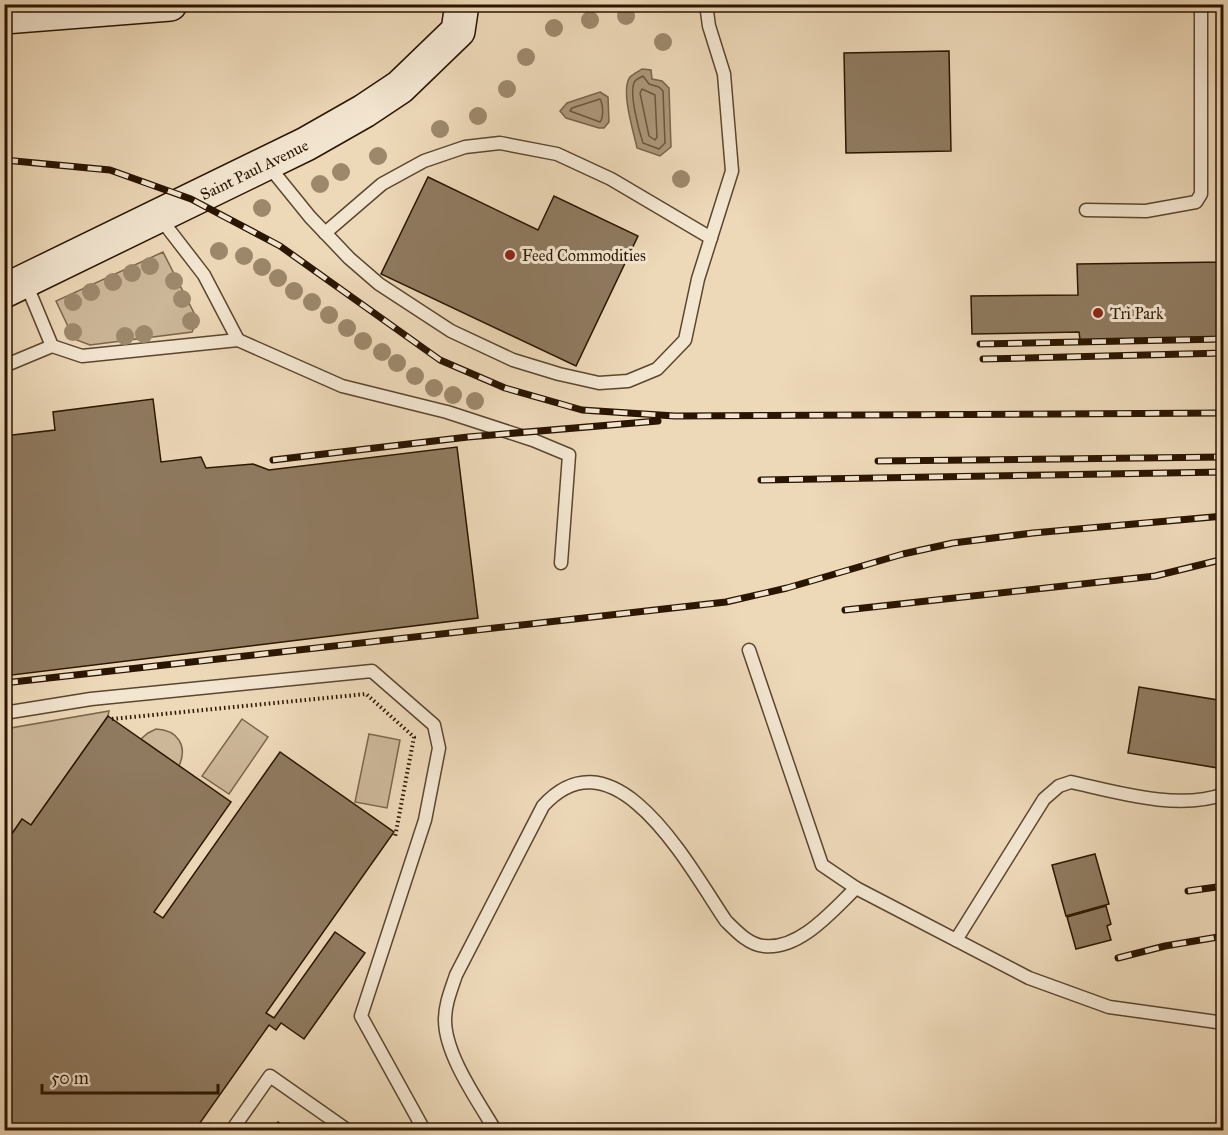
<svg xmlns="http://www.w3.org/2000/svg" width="1228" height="1135" viewBox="0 0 1228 1135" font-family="'IM FELL Great Primer',serif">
<rect width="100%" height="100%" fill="#edd8b8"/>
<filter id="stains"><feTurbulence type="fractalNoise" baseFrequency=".00333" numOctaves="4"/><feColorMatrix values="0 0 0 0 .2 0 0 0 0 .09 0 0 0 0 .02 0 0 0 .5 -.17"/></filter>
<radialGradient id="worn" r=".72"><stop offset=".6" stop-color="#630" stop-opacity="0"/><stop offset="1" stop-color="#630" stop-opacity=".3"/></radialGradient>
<!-- green -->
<g fill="#ccb799" stroke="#7b664c" stroke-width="1.5">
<path d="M 163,252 L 196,317 L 195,325 L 192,332 L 90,345 L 74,339 L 56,301 Z"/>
<path d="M 109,711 L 108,716 L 31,825 L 22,819 L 7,841 L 5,839 L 5,729 Z"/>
<path d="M 242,719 L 268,737 L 229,794 L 202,776 Z"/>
<path d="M 156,729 C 178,730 188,746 179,766 L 141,739 L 148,733 Z"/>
<path d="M 369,734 L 400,740 L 387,808 L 355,802 Z"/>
</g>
<!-- water -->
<g fill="#ab9679" stroke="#776249" stroke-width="1.5">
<path d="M 642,69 L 651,70 L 652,79 L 662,81 L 669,88 L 671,147 L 660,156 L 637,148 C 634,133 620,90 630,77 C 633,74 639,71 642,69 Z"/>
<path d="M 600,92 L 608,97 L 609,122 L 604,128 L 599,128 L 566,118 L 560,111 L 567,103 Z"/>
</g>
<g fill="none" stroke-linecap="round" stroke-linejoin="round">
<!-- shore -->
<g stroke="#6a563c" stroke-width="1.5">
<path d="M 643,76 L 649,84 L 659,87 L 663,91 L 665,143 L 659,149 L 643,143 C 639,131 628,91 635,81 C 636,80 641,77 643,76 Z"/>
<path d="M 642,89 L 655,95 L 657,137 L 655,140 L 649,136 L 640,93 Z"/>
<path d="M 600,99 C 603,104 604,117 600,122 L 570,111 L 572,108 Z"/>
</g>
</g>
<!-- building -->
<g fill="#8f7a60" stroke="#2a1500" stroke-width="1.5">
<path d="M 949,51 L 951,151 L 846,153 L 844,53 Z"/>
<path d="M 428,177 L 538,230 L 554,196 L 638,236 L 576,366 L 381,274 Z"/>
<path d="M 1223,258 L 1224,258 L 1224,329 L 1223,339 L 1080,340 L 1079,332 L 972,334 L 971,296 L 1078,295 L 1077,264 L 1223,262 Z"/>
<path d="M 153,399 L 161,462 L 201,457 L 206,468 L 253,464 L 269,470 L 457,447 L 478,618 L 4,676 L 4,436 L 55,430 L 53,412 Z"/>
<path d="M 1139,687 L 1224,701 L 1224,769 L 1128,753 Z"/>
<path d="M 108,716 L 231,802 L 154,912 L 163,918 L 280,752 L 394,832 L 266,1013 L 274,1018 L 335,932 L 365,953 L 304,1039 L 281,1023 L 276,1030 L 269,1025 L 195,1130 L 4,1130 L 4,839 L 7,841 L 22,819 L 31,825 Z"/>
<path d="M 1095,854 L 1109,904 L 1066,916 L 1052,865 Z"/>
<path d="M 1106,906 L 1111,924 L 1107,926 L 1111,940 L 1076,949 L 1067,917 Z"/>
<path d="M 278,1122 L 290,1130 L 272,1130 Z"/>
</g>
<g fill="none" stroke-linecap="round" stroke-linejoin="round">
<defs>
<g id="lane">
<path d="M 267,164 L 310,217 L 349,258 L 379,284 L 451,331 L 513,360 L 559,374 L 599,383 L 628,381 L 657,369 L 685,340 L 698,279 L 732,171 L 724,74 L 709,26 L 706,4"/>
<path d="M 1086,210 L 1146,211 L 1196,202 L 1201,194 L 1201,4"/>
<path d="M 160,218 L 204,275 L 238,340"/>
<path d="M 325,233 L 382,184 L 424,161 L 465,147 L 500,143 L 557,154 L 611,179 L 711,238"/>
<path d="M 25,281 L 52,346"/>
<path d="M 4,366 L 52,346 L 82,356 L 238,340 L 342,386 L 447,412 L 533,440 L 569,455 L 561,563"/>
<path d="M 749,650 L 822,865 L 856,888 L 1029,978 L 1109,1007 L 1224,1023"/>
<path d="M 4,713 L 91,699 L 372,671 L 434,725 L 439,748 L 425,820 L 361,1016 L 424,1130"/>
<path d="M 956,940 L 1044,799 L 1059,786 L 1071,782 C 1116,792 1179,811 1224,794"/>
<path d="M 232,1130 L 270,1076 L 347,1130"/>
<path d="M 495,1130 C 478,1101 445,1055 445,1020 C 445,1004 451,990 456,975 L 543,806 C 616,726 691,870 726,921 C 736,931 749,945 764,946 C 800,950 833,910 856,888"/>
</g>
<g id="secondary">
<path d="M 4,17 L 170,4"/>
<path id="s1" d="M 4,291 L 306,144 L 364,111 L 400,87 L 458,31 L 462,4"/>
</g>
</defs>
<!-- lane casing -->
<use href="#lane" stroke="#5b462e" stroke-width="15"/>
<!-- secondary casing -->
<use href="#secondary" stroke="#2a1500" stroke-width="36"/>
<!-- path -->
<path stroke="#2a1500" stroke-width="4" stroke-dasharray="1.5 3" stroke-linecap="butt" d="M 112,719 L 366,694 L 414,737 L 395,837"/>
<!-- lane -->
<use href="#lane" stroke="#f3e6d1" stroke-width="12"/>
<!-- secondary -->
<use href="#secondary" stroke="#f3e6d1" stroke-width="33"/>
<defs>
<g id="rail">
<path d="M 4,160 L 110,170 L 191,199 L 280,246 L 440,360 L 505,388 L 582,410 L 675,416 L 1224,413"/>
<path d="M 980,344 L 1224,339"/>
<path d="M 983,359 L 1224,353"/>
<path d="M 273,460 L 468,437 L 658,421"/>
<path d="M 878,461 L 1224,457"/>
<path d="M 761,480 L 1224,472"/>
<path d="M 845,610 L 1155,576 L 1224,559"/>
<path d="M 4,683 L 726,602 L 787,588 L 903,554 L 953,543 L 1033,533 L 1224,516"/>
<path d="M 1188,891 L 1224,886"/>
<path d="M 1118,958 L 1165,946 L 1224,936"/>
</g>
</defs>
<!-- rail casing -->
<use href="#rail" stroke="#2a1500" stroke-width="7"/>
<!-- rail -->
<use href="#rail" stroke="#f3e6d1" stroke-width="4.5" stroke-dasharray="14" stroke-linecap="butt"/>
</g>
<!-- trees -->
<g fill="#9d886c">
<circle cx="626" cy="16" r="9"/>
<circle cx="590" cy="20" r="9"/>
<circle cx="554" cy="28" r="9"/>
<circle cx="663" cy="42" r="9"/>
<circle cx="526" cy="57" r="9"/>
<circle cx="507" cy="89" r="9"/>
<circle cx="478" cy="116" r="9"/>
<circle cx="440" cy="129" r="9"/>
<circle cx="378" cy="156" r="9"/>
<circle cx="341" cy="172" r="9"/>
<circle cx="681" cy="179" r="9"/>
<circle cx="320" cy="184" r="9"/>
<circle cx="262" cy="208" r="9"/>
<circle cx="219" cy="251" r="9"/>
<circle cx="244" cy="256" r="9"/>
<circle cx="150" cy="266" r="9"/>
<circle cx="262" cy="267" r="9"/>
<circle cx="132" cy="273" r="9"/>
<circle cx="278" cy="278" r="9"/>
<circle cx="174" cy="281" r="9"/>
<circle cx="113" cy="282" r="9"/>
<circle cx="294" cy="291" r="9"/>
<circle cx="91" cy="292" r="9"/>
<circle cx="182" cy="299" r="9"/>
<circle cx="73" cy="302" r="9"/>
<circle cx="312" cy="302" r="9"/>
<circle cx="329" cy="315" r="9"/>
<circle cx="191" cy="321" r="9"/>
<circle cx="347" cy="328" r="9"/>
<circle cx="73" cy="332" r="9"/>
<circle cx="144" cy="334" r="9"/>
<circle cx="125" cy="336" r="9"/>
<circle cx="363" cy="341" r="9"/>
<circle cx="382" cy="352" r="9"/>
<circle cx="397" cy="363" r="9"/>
<circle cx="415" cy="376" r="9"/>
<circle cx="434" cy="388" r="9"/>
<circle cx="453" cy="395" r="9"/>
<circle cx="475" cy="401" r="9"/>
</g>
<!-- markers -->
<g fill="#8f2418" stroke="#f3e6d1" stroke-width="2">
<circle cx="510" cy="255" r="6"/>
<circle cx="1098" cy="313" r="6"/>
</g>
<g text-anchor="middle" stroke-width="6" stroke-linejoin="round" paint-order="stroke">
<!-- street labels -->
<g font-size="16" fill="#2a1500" stroke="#f3e6d1">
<text dy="6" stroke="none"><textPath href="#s1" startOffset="278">Saint Paul Avenue</textPath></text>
</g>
<!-- poi labels -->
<g font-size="16" fill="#2a1500" stroke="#f3e6d1" text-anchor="start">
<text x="522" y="261">Feed Commodities</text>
<text x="1110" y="319">Tri Park</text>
</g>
</g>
<!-- margin -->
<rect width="1228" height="1135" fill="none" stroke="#edd8b8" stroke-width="24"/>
<rect x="6" y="6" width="1216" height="1123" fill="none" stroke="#2a1500" stroke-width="3"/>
<rect x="12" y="12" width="1204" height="1111" fill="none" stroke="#2a1500" stroke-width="1.5"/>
<!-- scale -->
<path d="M42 1084v9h176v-9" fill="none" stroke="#2a1500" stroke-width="3"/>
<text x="51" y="1084" font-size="18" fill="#2a1500" stroke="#f3e6d1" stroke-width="4.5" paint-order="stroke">50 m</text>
<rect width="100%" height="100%" filter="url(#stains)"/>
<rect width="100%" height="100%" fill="url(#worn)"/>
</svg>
